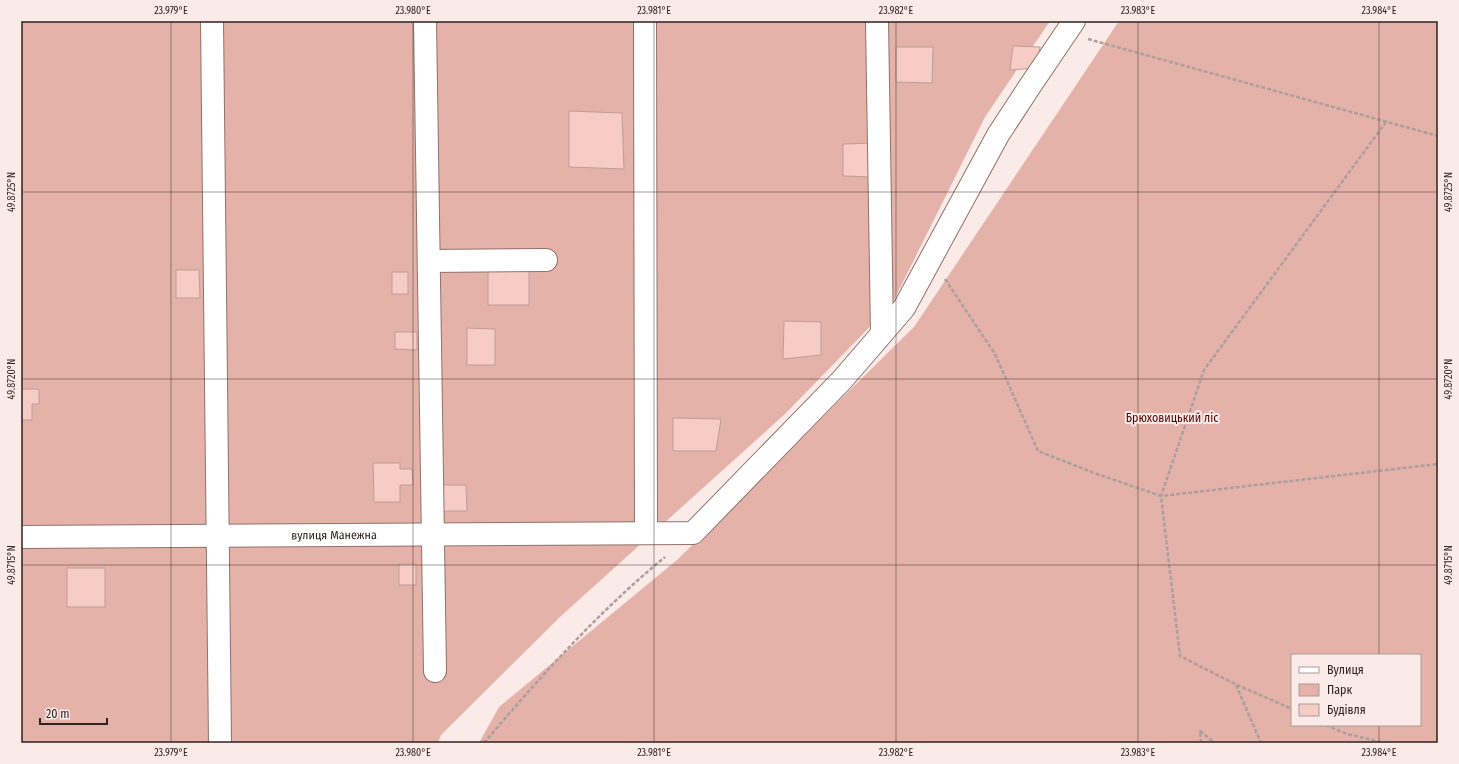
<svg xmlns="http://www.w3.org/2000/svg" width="1459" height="764" viewBox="0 0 1459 764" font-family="'Fira Sans Condensed',sans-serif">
<rect width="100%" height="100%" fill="#faebe8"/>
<!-- green -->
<g fill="#e4b2a9" fill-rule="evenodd">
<path d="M 21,21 L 1050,21 L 985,117 L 892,304 L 785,414 L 561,616 L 441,735 L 438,743 L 21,743 Z"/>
<path d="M 1119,21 L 1438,21 L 1438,743 L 479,743 L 499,707 L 677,560 L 914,327 ZM 1292,655 L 1420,655 L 1420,725 L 1292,725 Z"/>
</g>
<!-- building -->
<g fill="#f6ccc5" stroke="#bf9d96">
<path d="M 1013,46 L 1040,47 L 1037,68 L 1010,70 Z"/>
<path d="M 896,47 L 933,47 L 932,83 L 896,82 Z"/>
<path d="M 569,111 L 622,113 L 624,169 L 569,167 Z"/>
<path d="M 874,143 L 874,177 L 843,176 L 843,144 Z"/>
<rect x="488" y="269" width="41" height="36"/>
<path d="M 176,270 L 199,270 L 200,298 L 176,298 Z"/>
<rect x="392" y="272" width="16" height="22"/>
<path d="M 784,321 L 821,322 L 821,355 L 783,359 Z"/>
<path d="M 467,328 L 495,329 L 495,365 L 467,365 Z"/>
<path d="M 395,332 L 417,332 L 417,350 L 395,349 Z"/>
<path d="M 21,389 L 39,389 L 39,404 L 32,404 L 32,420 L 21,420 Z"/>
<path d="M 673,418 L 721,419 L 716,451 L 673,451 Z"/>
<path d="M 373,463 L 400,463 L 400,469 L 412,469 L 413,485 L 400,485 L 400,502 L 374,502 Z"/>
<path d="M 440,485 L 466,485 L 467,511 L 440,511 Z"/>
<rect x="399" y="564" width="17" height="21"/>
<rect x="67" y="568" width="38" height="39"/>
</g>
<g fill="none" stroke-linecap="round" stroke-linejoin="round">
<defs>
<g id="minor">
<path d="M 212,21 L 220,743"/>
<path d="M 425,21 L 435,671"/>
<path d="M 645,21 L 646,533"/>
<path d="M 877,21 L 882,333"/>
<path d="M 429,261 L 546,260"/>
<path id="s1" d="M 21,537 L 693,533 L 842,380 L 904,308 L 998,135 L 1030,86 L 1074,21"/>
</g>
</defs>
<!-- minor casing -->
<use href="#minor" stroke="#92716b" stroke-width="24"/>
<!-- path -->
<g stroke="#ad9f9c" stroke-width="2.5" stroke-dasharray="4 2" stroke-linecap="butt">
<path d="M 1088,39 L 1438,136"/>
<path d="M 1386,122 L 1204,370 L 1161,496 L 1438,464"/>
<path d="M 945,279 L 995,354 L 1038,451 L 1097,474 L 1161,496 L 1180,656 L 1235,684 L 1292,709"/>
<path d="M 1236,685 L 1261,743"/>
<path d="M 1326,725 L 1347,734 L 1385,743"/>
<path d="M 484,743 C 540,677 598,612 665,557"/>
<path d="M 1201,743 L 1200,731 L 1215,743"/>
</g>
<!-- minor -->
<use href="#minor" stroke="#fff" stroke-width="22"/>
</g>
<!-- ticks -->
<path fill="none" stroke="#302220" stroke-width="1" stroke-opacity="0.45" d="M 171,21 L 171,743M 413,21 L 413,743M 654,21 L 654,743M 896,21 L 896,743M 1138,21 L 1138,743M 1379,21 L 1379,655M 21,192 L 1438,192M 21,379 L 1438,379M 21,565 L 1438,565M 1379,725 L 1379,743"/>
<g text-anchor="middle" stroke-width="4" stroke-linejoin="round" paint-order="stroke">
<!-- park labels -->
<g font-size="12" fill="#540401" stroke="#faebe8">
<text x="1172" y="422">Брюховицький ліс</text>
</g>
<!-- street labels -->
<g font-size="12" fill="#302220" stroke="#faebe8">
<text dy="4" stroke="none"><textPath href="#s1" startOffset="313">вулиця Манежна</textPath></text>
</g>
</g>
<!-- border -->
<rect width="1459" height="764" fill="none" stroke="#faebe8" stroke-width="44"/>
<!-- legend -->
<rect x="1291" y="654" width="130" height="72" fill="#faebe8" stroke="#a99b98"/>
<rect x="1299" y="667" width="20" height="6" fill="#ffffff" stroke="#a99b98"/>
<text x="1327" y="674" font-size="12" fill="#302220">Вулиця</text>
<rect x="1299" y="684" width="20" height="12" fill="#e4b2a9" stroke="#a99b98"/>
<text x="1327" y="694" font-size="12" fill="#302220">Парк</text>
<rect x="1299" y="704" width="20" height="12" fill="#f6ccc5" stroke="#a99b98"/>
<text x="1327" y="714" font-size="12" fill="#302220">Будівля</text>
<!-- scale -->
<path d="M40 718v6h67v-6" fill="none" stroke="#302220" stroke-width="2"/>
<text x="46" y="718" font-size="12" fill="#302220" stroke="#faebe8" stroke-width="3" paint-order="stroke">20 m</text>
<rect x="22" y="22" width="1415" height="720" fill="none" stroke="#302220" stroke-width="1.5"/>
<g font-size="10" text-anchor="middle" fill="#302220">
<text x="171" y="14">23.979°E</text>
<text x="413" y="14">23.980°E</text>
<text x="654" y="14">23.981°E</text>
<text x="896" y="14">23.982°E</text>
<text x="1138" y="14">23.983°E</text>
<text x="1379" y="14">23.984°E</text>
<text transform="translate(11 192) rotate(-90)" y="4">49.8725°N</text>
<text transform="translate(1448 192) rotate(-90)" y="4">49.8725°N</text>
<text transform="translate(11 379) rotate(-90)" y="4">49.8720°N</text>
<text transform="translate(1448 379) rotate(-90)" y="4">49.8720°N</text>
<text transform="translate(11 565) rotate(-90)" y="4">49.8715°N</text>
<text transform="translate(1448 565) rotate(-90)" y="4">49.8715°N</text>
<text x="171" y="756">23.979°E</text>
<text x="413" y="756">23.980°E</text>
<text x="654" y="756">23.981°E</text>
<text x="896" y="756">23.982°E</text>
<text x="1138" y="756">23.983°E</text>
<text x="1379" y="756">23.984°E</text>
</g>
</svg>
